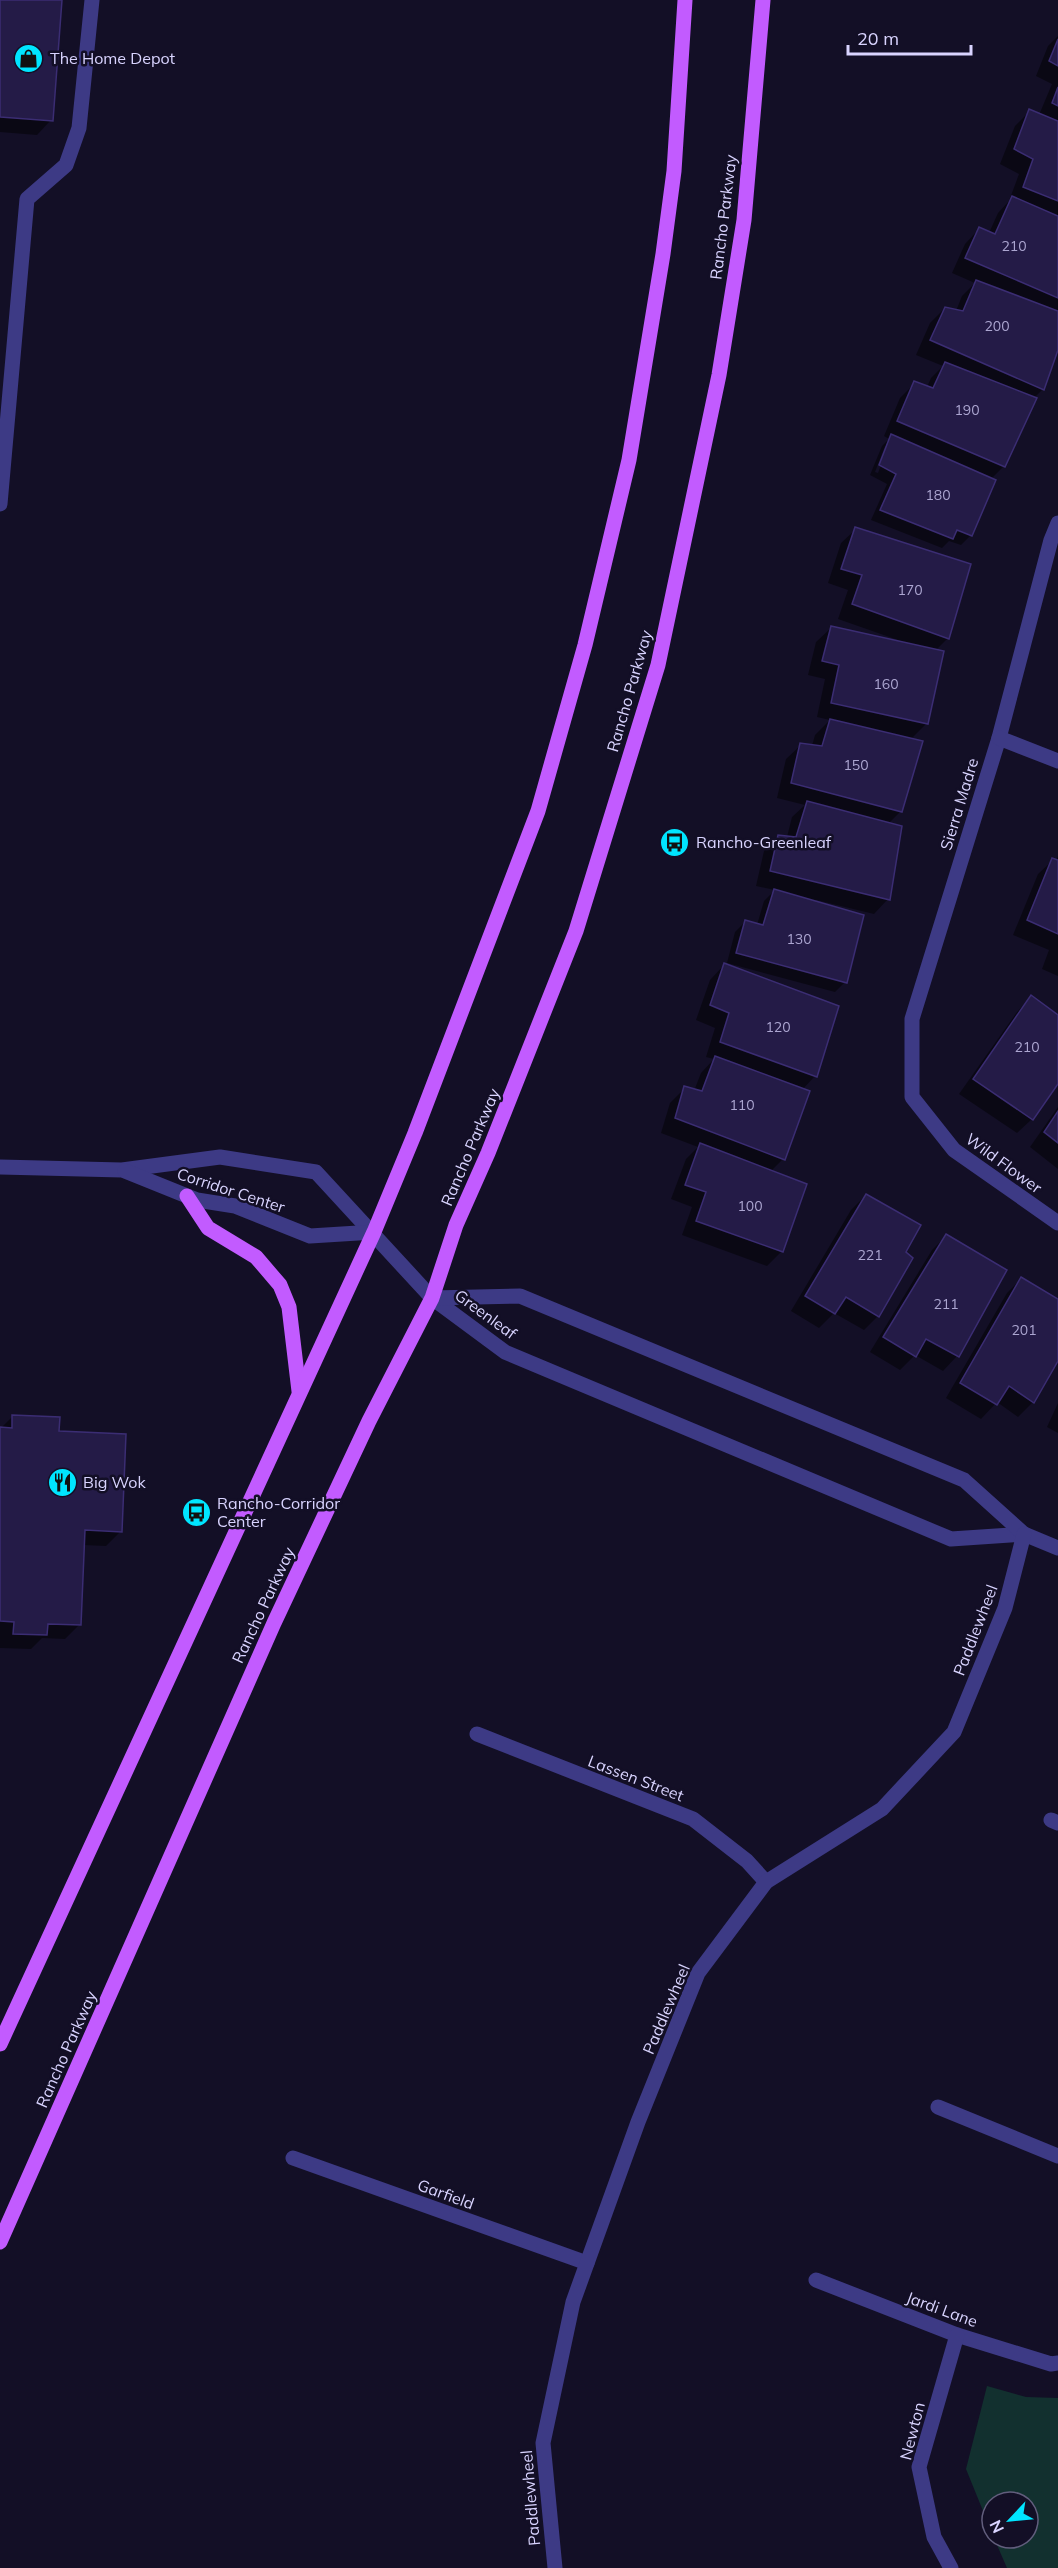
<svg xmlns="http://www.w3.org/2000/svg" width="1058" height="2568" viewBox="0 0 1058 2568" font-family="Mulish,sans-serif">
<rect width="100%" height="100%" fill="#130f26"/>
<!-- green -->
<path fill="#12302f" d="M 987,2386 L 1026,2397 L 1058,2398 L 1058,2568 L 1007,2568 L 994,2538 L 1028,2538 L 1028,2502 L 992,2502 L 992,2533 L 966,2469 Z"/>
<!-- shadow -->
<g fill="#0007" fill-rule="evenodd">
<path d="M 0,0 L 61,0 L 51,120 L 37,135 L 0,132 Z"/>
<path d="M 1058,36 L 1058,346 L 1043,389 L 1034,398 L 1004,466 L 991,479 L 971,535 L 961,545 L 949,541 L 942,548 L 871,520 L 887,484 L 870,475 L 882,446 L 889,439 L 884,436 L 900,398 L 915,383 L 927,387 L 931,378 L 943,366 L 916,355 L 930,323 L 945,308 L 956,311 L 962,296 L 975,283 L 952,273 L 965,244 L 979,229 L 989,233 L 998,213 L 1009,201 L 1019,174 L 1000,164 L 1015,126 L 1030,111 L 1039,115 L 1052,84 L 1036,76 L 1048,46 ZM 885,446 L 888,446 L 878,473 L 875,472 Z"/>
<path d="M 856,529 L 948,638 L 936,650 L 927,723 L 910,740 L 901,811 L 888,824 L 888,899 L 874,914 L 816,900 L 845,982 L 835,992 L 727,963 L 735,932 L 745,922 L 757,925 L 764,901 L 775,890 L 756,886 L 764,851 L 779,836 L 787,837 L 792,817 L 805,805 L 777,798 L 786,759 L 801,745 L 812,746 L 815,735 L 830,720 L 817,717 L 825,679 L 808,675 L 816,642 L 831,628 L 897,642 L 898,640 L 838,619 L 848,590 L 828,583 L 841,543 Z"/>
<path d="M 1058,856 L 1058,976 L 1042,969 L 1049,950 L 1013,935 L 1038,874 L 1053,860 L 1056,861 Z"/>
<path d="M 724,965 L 815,1076 L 802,1090 L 783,1159 L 771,1171 L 782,1251 L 767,1266 L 682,1235 L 692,1207 L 671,1199 L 686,1159 L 698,1147 L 661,1133 L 670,1103 L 685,1088 L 694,1091 L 701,1073 L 714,1059 L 706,1057 L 715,1028 L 696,1020 L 710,980 Z"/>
<path d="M 1031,997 L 1058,1016 L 1058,1081 L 1032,1119 L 1017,1133 L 959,1094 L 1017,1012 Z"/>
<path d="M 1058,1107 L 1058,1169 L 1030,1147 Z"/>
<path d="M 866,1195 L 904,1252 L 878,1316 L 864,1330 L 834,1313 L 819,1328 L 791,1311 L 851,1210 Z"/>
<path d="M 946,1236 L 1005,1271 L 957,1356 L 943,1371 L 915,1355 L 900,1370 L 870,1352 L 932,1250 Z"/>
<path d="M 1021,1279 L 1058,1301 L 1058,1358 L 1033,1402 L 1018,1417 L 997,1402 L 981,1419 L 946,1398 L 1007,1293 Z"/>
<path d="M 1058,1403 L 1058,1433 L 1047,1427 Z"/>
<path d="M 13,1416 L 57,1433 L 120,1532 L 106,1546 L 83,1545 L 80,1624 L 65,1639 L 42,1638 L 31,1649 L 0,1648 L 0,1429 Z"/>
</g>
<!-- building -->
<g fill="#241b47" stroke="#3b2d73" stroke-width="1.5">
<path d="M 0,0 L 62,0 L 53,121 L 0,117 Z"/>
<path d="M 1058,39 L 1058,66 L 1049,61 Z"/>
<path d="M 1058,87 L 1058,106 L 1052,103 Z"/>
<path d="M 1029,109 L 1058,121 L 1058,201 L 1023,187 L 1033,159 L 1014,149 Z"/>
<path d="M 1012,196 L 1058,216 L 1058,298 L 965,258 L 979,227 L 995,234 Z"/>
<path d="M 976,280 L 1058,311 L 1058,350 L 1044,390 L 930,340 L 945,307 L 963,311 Z"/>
<path d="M 945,362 L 1037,398 L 1005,467 L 897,421 L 914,381 L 933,388 Z"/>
<path d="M 891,434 L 996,480 L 972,536 L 957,530 L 953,539 L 880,510 L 896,474 L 879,465 Z"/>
<path d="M 855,527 L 971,564 L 949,639 L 852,604 L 862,575 L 841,569 Z"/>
<path d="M 831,626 L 944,651 L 928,724 L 831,703 L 839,665 L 822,661 Z"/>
<path d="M 830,719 L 923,741 L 902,812 L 791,783 L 800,743 L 822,746 Z"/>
<path d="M 807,801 L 902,826 L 890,900 L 770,871 L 778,835 L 796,837 Z"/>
<path d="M 1052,858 L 1058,860 L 1058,934 L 1027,920 Z"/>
<path d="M 774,889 L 864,915 L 847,983 L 736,953 L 745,920 L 763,925 Z"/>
<path d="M 724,963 L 839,1006 L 817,1077 L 720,1042 L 729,1013 L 710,1005 Z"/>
<path d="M 1031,995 L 1058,1015 L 1058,1084 L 1033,1120 L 973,1079 Z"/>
<path d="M 715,1056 L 810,1091 L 785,1160 L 675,1118 L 684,1086 L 702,1091 Z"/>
<path d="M 1058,1111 L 1058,1143 L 1044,1132 Z"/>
<path d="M 700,1143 L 807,1184 L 783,1252 L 696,1221 L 706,1192 L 685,1185 Z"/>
<path d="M 866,1194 L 921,1225 L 906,1252 L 913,1258 L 879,1317 L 846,1297 L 835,1314 L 805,1296 Z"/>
<path d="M 946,1234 L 1007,1270 L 959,1357 L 926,1339 L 916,1357 L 883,1337 Z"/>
<path d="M 1021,1277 L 1058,1299 L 1058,1361 L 1034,1403 L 1009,1386 L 997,1405 L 960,1383 Z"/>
<path d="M 12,1415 L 60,1417 L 59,1431 L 126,1434 L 122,1532 L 85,1530 L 81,1625 L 48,1624 L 47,1635 L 13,1634 L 14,1622 L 0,1621 L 0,1427 L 12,1428 Z"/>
</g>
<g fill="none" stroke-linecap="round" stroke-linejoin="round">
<!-- minor -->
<g stroke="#3d3a85" stroke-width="15">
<path d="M 0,504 L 27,199 L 66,165 L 79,128 L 92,0"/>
<path d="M 1058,523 L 1051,540 L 999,738 L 912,1019 L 912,1097 L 954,1150 L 1058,1223"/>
<path d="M 999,738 L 1058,761"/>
<path d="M 0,1167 L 122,1170 L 220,1157 L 316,1172 L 432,1298 L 505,1352 L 951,1539 L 1024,1534"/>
<path d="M 125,1171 L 197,1200 L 235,1206 L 310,1236 L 374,1232"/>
<path d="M 432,1298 L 520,1296 L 964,1480 L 1024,1534 L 1058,1548"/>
<path d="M 477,1734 L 693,1819 L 747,1861 L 766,1882"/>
<path d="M 1051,1820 L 1058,1823"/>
<path d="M 938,2107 L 1058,2156"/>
<path d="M 293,2158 L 587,2263"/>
<path d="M 816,2280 L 957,2335 L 1051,2364 L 1058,2363"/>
<path d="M 555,2568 L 543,2443 L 573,2302 L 638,2122 L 698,1973 L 766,1882 L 882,1809 L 954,1732 L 1005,1608 L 1024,1534"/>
<path d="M 951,2568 L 934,2537 L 919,2467 L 957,2335"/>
</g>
<!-- major -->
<g stroke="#c25bff" stroke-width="15">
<path d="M 187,1196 L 208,1228 L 256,1257 L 280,1285 L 289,1307 L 299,1391"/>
<path d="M 0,2044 L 374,1232 L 415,1133 L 538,811 L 585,645 L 629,460 L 663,254 L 674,171 L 685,0"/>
<path d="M 0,2242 L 274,1623 L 369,1421 L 432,1298 L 456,1225 L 488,1153 L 576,931 L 658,665 L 719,375 L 744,220 L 763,0"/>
</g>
</g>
<!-- icons -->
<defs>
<symbol id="shop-disc" viewBox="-11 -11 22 22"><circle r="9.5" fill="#00e5ff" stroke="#130f26"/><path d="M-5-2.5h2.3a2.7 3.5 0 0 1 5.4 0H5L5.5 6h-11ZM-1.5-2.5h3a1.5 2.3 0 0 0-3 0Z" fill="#111"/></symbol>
<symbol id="bus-disc" viewBox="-11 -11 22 22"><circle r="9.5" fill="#00e5ff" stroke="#130f26"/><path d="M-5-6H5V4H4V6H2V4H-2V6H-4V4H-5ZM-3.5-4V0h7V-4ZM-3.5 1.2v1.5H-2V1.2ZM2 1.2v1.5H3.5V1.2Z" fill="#111"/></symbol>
<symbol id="restaurant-disc" viewBox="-11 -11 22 22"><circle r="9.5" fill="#00e5ff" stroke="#130f26"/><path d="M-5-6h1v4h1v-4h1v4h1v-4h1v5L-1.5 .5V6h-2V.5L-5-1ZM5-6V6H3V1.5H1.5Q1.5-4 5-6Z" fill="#111"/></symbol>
</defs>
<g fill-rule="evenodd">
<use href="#shop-disc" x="12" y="42" width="33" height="33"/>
<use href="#bus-disc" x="658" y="826" width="33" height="33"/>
<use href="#restaurant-disc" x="46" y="1466" width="33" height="33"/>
<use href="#bus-disc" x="180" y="1496" width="33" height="33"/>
</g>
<g text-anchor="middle" stroke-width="5" stroke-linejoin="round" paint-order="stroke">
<!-- number labels -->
<g font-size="14" fill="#aca6d1">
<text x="1014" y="251">210</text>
<text x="997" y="331">200</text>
<text x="967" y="415">190</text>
<text x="938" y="500">180</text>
<text x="910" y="595">170</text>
<text x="886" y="689">160</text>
<text x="856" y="770">150</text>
<text x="799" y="944">130</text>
<text x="778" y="1032">120</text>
<text x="1027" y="1052">210</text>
<text x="742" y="1110">110</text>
<text x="750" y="1211">100</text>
<text x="870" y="1260">221</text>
<text x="946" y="1309">211</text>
<text x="1024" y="1335">201</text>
</g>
<!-- poi labels -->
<g font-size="16" fill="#d9d4ff" stroke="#130f26" text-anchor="start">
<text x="50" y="64">The Home Depot</text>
<text x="696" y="848">Rancho-Greenleaf</text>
<text x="83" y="1488">Big Wok</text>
<text x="217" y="1509">Rancho-Corridor<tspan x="217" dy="18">Center</tspan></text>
</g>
<!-- street labels -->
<g font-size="16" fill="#d9d4ff" stroke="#130f26">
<text transform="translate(723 217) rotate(-83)" y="6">Rancho Parkway</text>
<text transform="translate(629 691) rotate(-74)" y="6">Rancho Parkway</text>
<text transform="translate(959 804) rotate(-73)" y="6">Sierra Madre</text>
<text transform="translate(470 1147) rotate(-67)" y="6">Rancho Parkway</text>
<text transform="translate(1004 1163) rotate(36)" y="6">Wild Flower</text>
<text transform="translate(231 1190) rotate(18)" y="6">Corridor Center</text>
<text transform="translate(486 1314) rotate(36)" y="6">Greenleaf</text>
<text transform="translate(263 1605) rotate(-65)" y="6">Rancho Parkway</text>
<text transform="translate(975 1630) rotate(-69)" y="6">Paddlewheel</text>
<text transform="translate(636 1778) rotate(21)" y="6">Lassen Street</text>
<text transform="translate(666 2009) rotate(-67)" y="6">Paddlewheel</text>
<text transform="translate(66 2049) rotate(-66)" y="6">Rancho Parkway</text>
<text transform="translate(446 2194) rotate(20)" y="6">Garfield</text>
<text transform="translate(942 2309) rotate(20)" y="6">Jardi Lane</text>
<text transform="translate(912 2431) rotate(-76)" y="6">Newton</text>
<text transform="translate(530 2498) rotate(-95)" y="6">Paddlewheel</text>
</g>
</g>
<!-- north arrow -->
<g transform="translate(1010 2520) rotate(244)"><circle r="28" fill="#130f26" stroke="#625e7d" stroke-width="1.5"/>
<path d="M0-4.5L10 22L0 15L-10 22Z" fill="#00e5ff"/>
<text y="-9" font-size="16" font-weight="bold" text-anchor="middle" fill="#d9d4ff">N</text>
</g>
<!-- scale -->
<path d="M848 45v9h123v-9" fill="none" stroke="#d9d4ff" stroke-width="3"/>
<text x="857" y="45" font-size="18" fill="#d9d4ff" stroke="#130f26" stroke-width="4.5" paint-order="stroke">20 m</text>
</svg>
